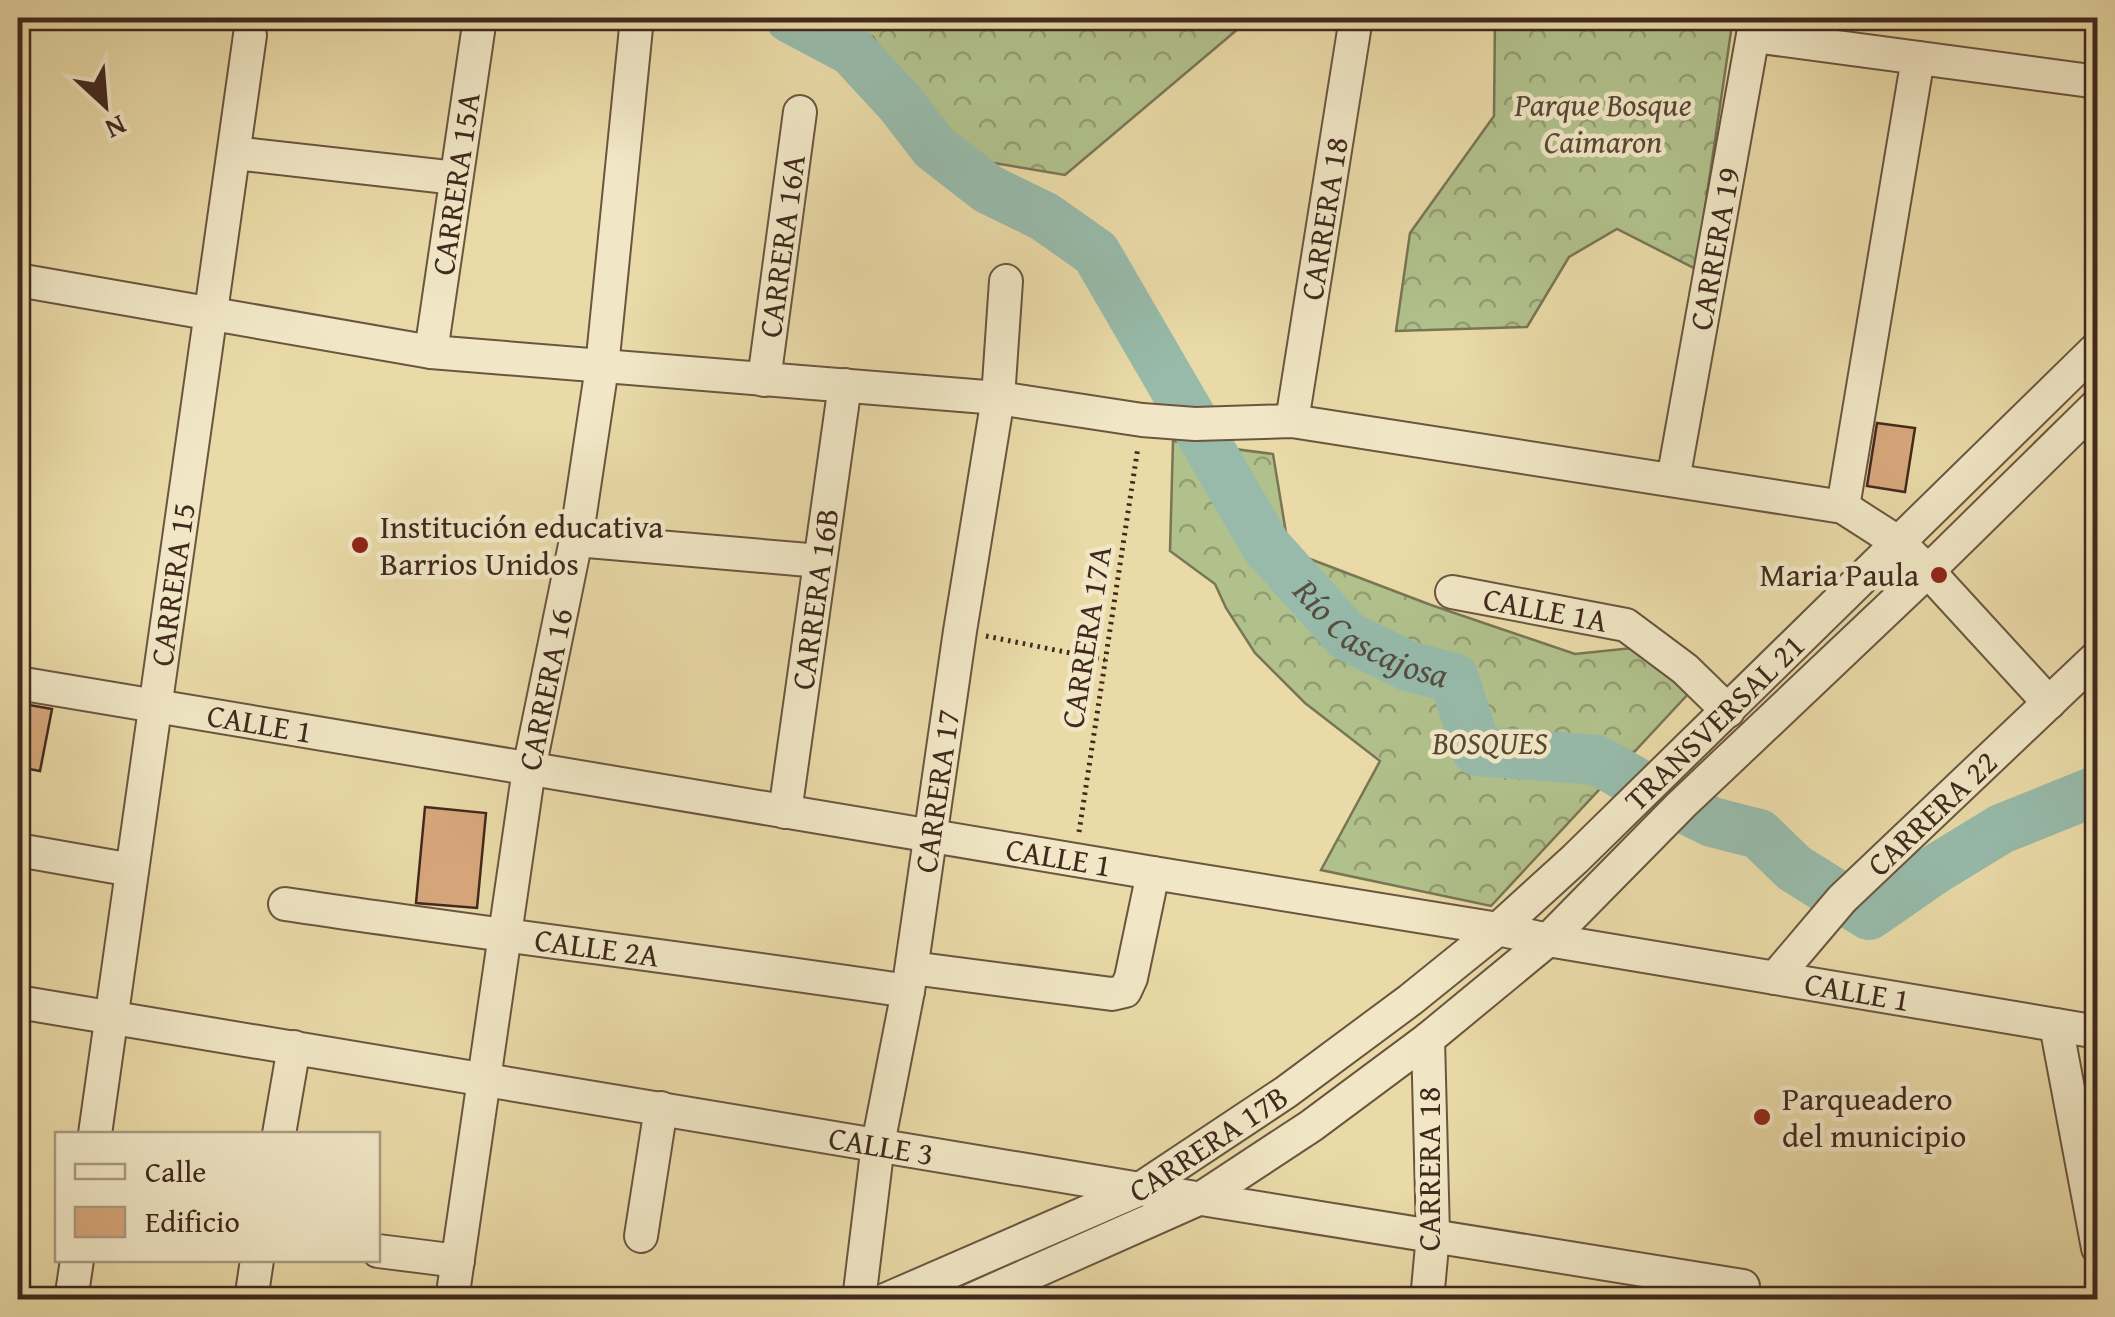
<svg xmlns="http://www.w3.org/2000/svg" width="2115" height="1317" viewBox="0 0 2115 1317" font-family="'Gentium Book Plus',serif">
<defs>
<pattern id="forest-crowns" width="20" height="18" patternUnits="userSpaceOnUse" patternTransform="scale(2.5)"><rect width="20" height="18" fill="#b1c18c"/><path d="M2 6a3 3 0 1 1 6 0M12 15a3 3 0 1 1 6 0" fill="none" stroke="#929d72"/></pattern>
</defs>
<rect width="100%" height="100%" fill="#e9daa7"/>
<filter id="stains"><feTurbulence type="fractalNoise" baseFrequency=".002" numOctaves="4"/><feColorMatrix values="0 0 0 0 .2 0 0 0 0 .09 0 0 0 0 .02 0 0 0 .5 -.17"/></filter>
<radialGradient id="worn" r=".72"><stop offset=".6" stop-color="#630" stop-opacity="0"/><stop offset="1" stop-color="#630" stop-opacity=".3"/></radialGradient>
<!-- forest -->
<g fill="url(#forest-crowns)" stroke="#797555" stroke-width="2.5">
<path d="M 819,18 L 1251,18 L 1065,175 L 946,155 L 873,37 Z"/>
<path d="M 1495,18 L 1733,18 L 1696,269 L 1617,229 L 1569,257 L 1527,327 L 1396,331 L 1410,233 L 1494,116 Z"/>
<path d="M 1173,441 L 1273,454 L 1289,551 L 1431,605 L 1575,654 L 1632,648 L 1690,692 L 1491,906 L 1321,870 L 1380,761 L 1305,703 L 1255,653 L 1226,608 L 1215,584 L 1170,551 Z"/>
</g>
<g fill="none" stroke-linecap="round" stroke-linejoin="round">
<!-- river -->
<path stroke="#97baaa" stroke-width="50" id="s1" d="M 790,18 L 852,51 L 900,103 L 934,147 L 988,189 L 1045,217 L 1096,253 L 1266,546 L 1347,636 L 1408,666 L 1454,678 L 1477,751 L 1597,760 L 1669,801 L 1712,822 L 1759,834 L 1794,868 L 1869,915 L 1934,870 L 2001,829 L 2098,790"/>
</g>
<!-- building -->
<g fill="#d7a77b" stroke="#41291e" stroke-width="2.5">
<path d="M 1877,423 L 1915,428 L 1905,492 L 1867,486 Z"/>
<path d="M 18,703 L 52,709 L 40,771 L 18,767 Z"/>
<path d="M 425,807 L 486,813 L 477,908 L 416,903 Z"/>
</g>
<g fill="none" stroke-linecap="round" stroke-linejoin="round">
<defs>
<g id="minor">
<path d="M 1754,36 L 2098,82"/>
<path d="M 234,153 L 456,178"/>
<path d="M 18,280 L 431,352 L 998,398 L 1142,420 L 1195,424 L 1292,421 L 1843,507 L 1899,543 L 1928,571 L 2049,703"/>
<path id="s2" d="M 431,352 L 480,18"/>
<path id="s3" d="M 764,380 L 800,112"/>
<path id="s4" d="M 1292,421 L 1356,18"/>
<path id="s5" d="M 1673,480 L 1756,18"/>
<path d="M 1843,507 L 1918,58"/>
<path d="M 576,540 L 820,561"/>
<path id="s6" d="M 1452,592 L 1626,625 L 1685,669 L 1728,711"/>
<path id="s7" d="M 18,683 L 1153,873 L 1498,929 L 1548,940 L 2098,1032"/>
<path id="s8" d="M 785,812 L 845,385"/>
<path d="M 18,850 L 132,870"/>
<path id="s9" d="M 285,904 C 492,935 701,960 908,991"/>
<path d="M 912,968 L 1112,994 L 1125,991 L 1131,978 L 1153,873"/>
<path id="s10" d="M 1775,978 L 1842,899 L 2098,656"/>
<path id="s11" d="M 18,1002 L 1140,1189 L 1743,1286"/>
<path d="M 2056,1025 L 2098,1248"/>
<path id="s12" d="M 95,1134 L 250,35"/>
<path d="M 279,1134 L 294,1047"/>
<path d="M 641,1236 L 661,1108"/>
<path d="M 378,1251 L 458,1261"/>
<path d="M 71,1300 L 77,1260"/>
<path d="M 251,1300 L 257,1260"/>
<path id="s13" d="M 452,1300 L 529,769 L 576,540 L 602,367 L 637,18"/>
<path id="s14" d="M 859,1300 L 878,1144 L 908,991 L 960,631 L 998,398 L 1006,281"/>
<path id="s15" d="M 885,1300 L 1140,1189 L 1286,1092 L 1410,1000 L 1498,929 L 1575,859 L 2098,347"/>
<path d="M 971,1300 L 1203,1197 L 1311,1126 L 1428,1039 L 1548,940 L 1681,805 L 1928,571 L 2098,404"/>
<path d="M 1427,1300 L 1433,1235 L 1428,1039"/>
</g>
</defs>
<!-- minor casing -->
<use href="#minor" stroke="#6b5540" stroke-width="36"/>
<!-- path -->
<g stroke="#41291e" stroke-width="5" stroke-dasharray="2.5 5" stroke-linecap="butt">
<path d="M 986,636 L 1105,660"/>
<path d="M 1079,832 L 1138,447"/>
</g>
<!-- minor -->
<use href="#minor" stroke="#f1e7c6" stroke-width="32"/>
</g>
<!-- markers -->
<g fill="#8f2418" stroke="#f1e7c6" stroke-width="4">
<circle cx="360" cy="545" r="10"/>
<circle cx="1939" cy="575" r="10"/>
<circle cx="1762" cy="1117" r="10"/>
</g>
<g text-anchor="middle" stroke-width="9" stroke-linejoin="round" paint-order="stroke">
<!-- park labels -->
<g font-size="32" font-style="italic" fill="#574734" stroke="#f1e7c6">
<text x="1603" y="116">Parque Bosque<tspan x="1603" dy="37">Caimaron</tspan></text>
<text x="1490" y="754">BOSQUES</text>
</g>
<!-- street labels -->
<g font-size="32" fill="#41291e" stroke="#f1e7c6">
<text dy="11" stroke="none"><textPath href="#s2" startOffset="170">CARRERA 15A</textPath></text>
<text dy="11" stroke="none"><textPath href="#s4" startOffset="205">CARRERA 18</textPath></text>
<text dy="11" stroke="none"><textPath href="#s3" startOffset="135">CARRERA 16A</textPath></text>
<text dy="11" stroke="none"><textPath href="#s5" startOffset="235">CARRERA 19</textPath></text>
<text dy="11" stroke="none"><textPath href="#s12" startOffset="555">CARRERA 15</textPath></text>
<text dy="11" stroke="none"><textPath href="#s8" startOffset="215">CARRERA 16B</textPath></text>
<text dy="11" stroke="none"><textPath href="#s6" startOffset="95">CALLE 1A</textPath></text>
<text transform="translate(1086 637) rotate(-81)" y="11">CARRERA 17A</text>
<text dy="11" stroke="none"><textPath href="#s13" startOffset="618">CARRERA 16</textPath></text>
<text dy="11" stroke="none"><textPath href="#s7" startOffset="245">CALLE 1</textPath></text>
<text dy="11" stroke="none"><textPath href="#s15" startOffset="1020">TRANSVERSAL 21</textPath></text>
<text dy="11" stroke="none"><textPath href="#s14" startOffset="515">CARRERA 17</textPath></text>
<text dy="11" stroke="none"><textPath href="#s10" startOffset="228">CARRERA 22</textPath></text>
<text dy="11" stroke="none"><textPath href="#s7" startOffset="1055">CALLE 1</textPath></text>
<text dy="11" stroke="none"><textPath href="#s9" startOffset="315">CALLE 2A</textPath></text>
<text dy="11" stroke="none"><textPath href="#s7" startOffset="1865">CALLE 1</textPath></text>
<text dy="11" stroke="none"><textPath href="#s15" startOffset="360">CARRERA 17B</textPath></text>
<text dy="11" stroke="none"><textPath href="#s11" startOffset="875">CALLE 3</textPath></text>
<text transform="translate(1429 1169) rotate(-90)" y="11">CARRERA 18</text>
</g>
<!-- poi labels -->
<g font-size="32" fill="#41291e" stroke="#f1e7c6" text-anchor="start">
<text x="380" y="538">Institución educativa<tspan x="380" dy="37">Barrios Unidos</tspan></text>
<text x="1919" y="586" text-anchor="end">Maria Paula</text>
<text x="1782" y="1110">Parqueadero<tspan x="1782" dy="37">del municipio</tspan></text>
</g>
<!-- water labels -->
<g font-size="35" font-style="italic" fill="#564d41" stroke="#f1e7c6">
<text dy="12" stroke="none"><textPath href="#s1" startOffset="870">Río Cascajosa</textPath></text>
</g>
</g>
<!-- margin -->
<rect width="2115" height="1317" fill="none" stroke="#e9daa7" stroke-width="60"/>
<rect x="20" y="20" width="2075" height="1277" fill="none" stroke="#41291e" stroke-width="5"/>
<rect x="30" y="30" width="2055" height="1257" fill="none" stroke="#41291e" stroke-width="2.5"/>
<!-- legend -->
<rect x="55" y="1132" width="325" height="130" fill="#f1e7c6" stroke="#ab9b83" stroke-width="2.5"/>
<rect x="75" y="1164" width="50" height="15" fill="#f1e7c6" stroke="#ab9b83" stroke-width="2.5"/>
<text x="145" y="1182" font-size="30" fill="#41291e">Calle</text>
<rect x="75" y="1207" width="50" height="30" fill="#d7a77b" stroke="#ab9b83" stroke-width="2.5"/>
<text x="145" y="1232" font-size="30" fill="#41291e">Edificio</text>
<!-- north arrow -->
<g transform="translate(105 105) rotate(154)" stroke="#f1e7c6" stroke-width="8" paint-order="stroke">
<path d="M0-8L18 38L0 25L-18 38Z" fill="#41291e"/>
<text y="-15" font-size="28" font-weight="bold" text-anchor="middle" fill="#41291e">N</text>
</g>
<rect width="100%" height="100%" filter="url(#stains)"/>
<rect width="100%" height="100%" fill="url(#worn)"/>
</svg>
